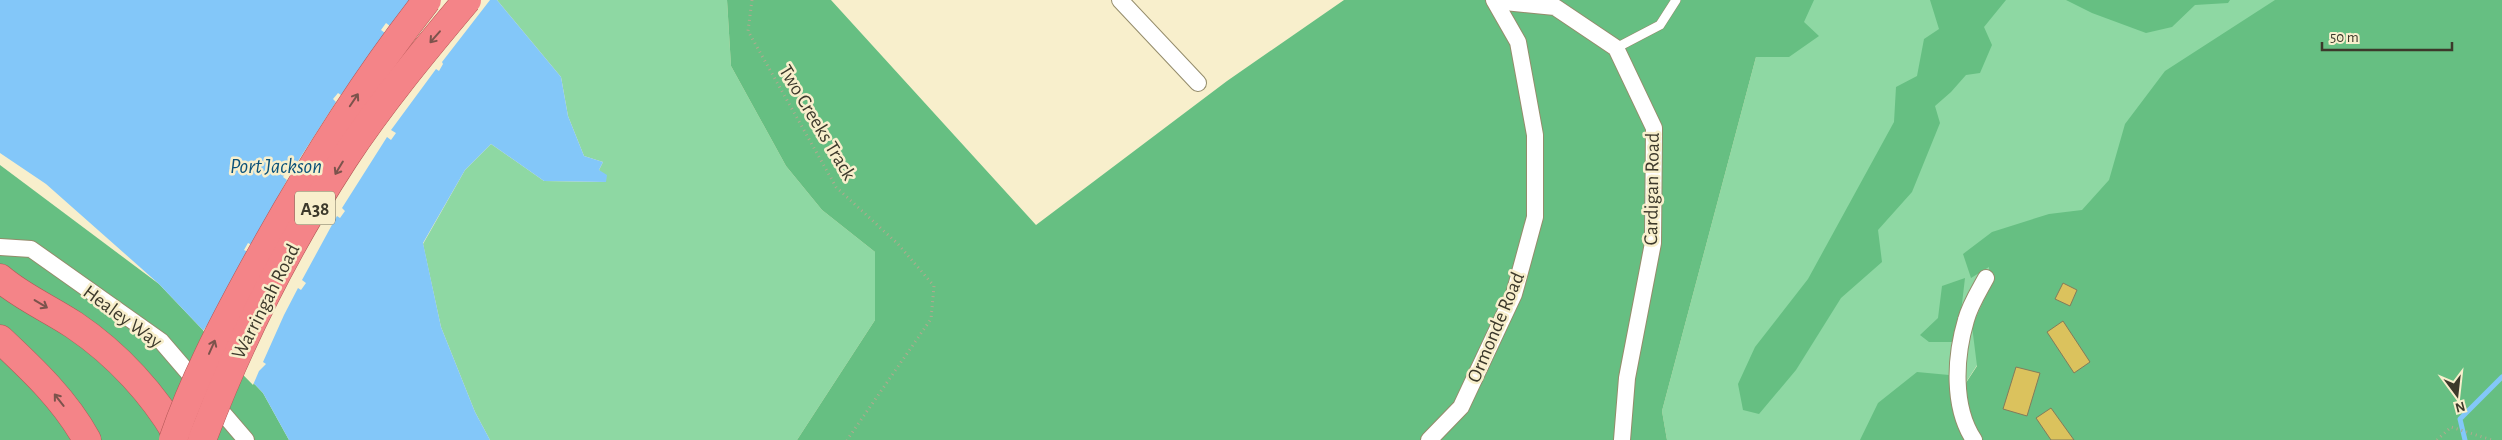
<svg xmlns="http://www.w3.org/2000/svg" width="2502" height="440" viewBox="0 0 2502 440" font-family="'Alegreya Sans',sans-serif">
<rect width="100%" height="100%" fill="#f8efcc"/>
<!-- green -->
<g fill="#8ed8a3">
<path d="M 497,0 L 727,0 L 731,66 L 786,166 L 822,210 L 875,252 L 875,320 L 797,440 L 490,440 L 475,412 L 441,327 L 423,244 L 465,170 L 491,144 L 544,181 L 606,182 L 599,170 L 603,162 L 584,156 L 568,116 L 561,77 Z"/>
<path d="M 1749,0 L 2359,0 L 2007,319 L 1959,393 L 1919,440 L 1667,440 L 1662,411 L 1756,57 Z"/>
</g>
<!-- forest -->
<g fill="#66bf82">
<path d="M 727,0 L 831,0 L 1036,225 L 1227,81 L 1344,0 L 1814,0 L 1804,22 L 1819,36 L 1789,57 L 1756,57 L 1662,411 L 1667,440 L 797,440 L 875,320 L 875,252 L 822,210 L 786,166 L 731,66 Z"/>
<path d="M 1930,0 L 2006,0 L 1984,27 L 1992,45 L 1980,73 L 1966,75 L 1951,92 L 1935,106 L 1940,123 L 1912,192 L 1878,230 L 1882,262 L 1841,298 L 1796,370 L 1759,414 L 1743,410 L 1738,384 L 1755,347 L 1808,279 L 1894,122 L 1896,87 L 1917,76 L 1924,39 L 1939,29 Z"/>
<path d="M 2066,0 L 2230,0 L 2228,3 L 2195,5 L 2172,27 L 2146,33 L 2092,13 Z"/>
<path d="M 2275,0 L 2502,0 L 2502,440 L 1860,440 L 1878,403 L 1917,372 L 1949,375 L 1956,398 L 1977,366 L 1972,326 L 1990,287 L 1989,267 L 1971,278 L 1963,254 L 1992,232 L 2049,214 L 2082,210 L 2109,180 L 2125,124 L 2165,71 Z"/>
<path d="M 0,165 L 159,284 L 263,393 L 289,440 L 0,440 Z"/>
<path d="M 1965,278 L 1961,312 L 1953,342 L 1929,342 L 1920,335 L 1938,318 L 1942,286 Z"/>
</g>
<!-- water -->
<path fill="#83c7f9" d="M 0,0 L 497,0 L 561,77 L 568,116 L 584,156 L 603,162 L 599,170 L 607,175 L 606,182 L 544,181 L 491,144 L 465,170 L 423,243 L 441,327 L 475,412 L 490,440 L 289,440 L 263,393 L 159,284 L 46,184 L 0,153 Z"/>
<!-- pier -->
<path fill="#f8efcc" d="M 410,0 L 490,0 L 442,62 L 443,64 L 439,71 L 436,69 L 394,126 L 391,130 L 396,133 L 391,140 L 387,137 L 342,208 L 345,211 L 340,218 L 337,216 L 333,223 L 302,280 L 306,283 L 301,290 L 298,288 L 284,315 L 263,362 L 266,364 L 259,371 L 253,385 L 205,336 L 207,333 L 203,331 L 208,324 L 210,325 L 248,252 L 244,250 L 248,243 L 252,245 L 287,180 L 283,177 L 288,170 L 291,172 L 336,102 L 333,99 L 338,93 L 341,95 L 385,33 L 381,30 L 386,23 L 390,26 Z"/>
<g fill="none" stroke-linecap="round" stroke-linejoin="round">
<!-- stream -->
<path stroke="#83c7f9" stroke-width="5" d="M 2465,440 L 2460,419 L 2502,377"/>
</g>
<!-- building -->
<g fill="#dbc25d" stroke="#837b5b">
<path d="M 2063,283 L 2077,290 L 2070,306 L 2055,299 Z"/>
<path d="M 2063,321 L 2090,362 L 2074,373 L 2047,332 Z"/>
<path d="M 2016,367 L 2040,373 L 2027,416 L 2003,409 Z"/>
<path d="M 2051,408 L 2074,440 L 2051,440 L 2036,418 Z"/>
</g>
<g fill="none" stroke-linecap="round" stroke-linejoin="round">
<defs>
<path id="service" d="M 1616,48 L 1660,25 L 1676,0"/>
<g id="minor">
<path d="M 1120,0 L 1198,83"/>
<path d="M 1495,1 L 1555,7 L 1616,48 L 1654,128 L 1653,243 L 1627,378 L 1622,440"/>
<path d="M 0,247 L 31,249 L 161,341 L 246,440"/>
<path d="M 1429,440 L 1461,407 L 1514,294 L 1535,217 L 1535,135 L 1518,42 L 1494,0"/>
<path d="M 1974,440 C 1952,407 1955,357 1966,320 C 1970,305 1979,291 1986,278"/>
</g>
<g id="trunk">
<path d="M 0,278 C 22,297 50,309 74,325 C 117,354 155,395 180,440"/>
<path d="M 0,339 C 33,370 65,400 87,440"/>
</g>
</defs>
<!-- service casing -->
<use href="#service" stroke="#948c6b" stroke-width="10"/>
<!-- minor casing -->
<use href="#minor" stroke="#948c6b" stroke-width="18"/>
<!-- trunk casing -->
<use href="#trunk" stroke="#b25655" stroke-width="29"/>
<!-- path -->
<g stroke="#b0aa8f" stroke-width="3" stroke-dasharray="1 4" stroke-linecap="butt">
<path d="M 752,0 L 748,31 L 836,187 L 898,244 L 934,286 L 931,319 L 847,440"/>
<path d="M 2437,440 L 2451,427 L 2492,440"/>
</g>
<!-- service -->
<use href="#service" stroke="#fff" stroke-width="9"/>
<!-- minor -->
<use href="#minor" stroke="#fff" stroke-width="16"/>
<!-- trunk -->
<use href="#trunk" stroke="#f48488" stroke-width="28"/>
<defs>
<g id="trunk-bridge">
<path d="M 173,440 C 193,381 222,326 252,271 C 304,176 360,85 427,0"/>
<path d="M 202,440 C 239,342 287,247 344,159 C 381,103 424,51 467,0"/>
</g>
</defs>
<!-- trunk-bridge casing -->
<use href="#trunk-bridge" stroke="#b25655" stroke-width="29" stroke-linecap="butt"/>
<!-- trunk-bridge -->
<use href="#trunk-bridge" stroke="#f48488" stroke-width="28"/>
</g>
<!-- one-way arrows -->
<defs><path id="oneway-shaft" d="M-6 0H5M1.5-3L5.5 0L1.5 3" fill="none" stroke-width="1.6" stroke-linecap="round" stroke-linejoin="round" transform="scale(1.25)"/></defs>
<g stroke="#7c534c">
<use href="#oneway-shaft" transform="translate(435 37) rotate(131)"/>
<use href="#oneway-shaft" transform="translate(354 100) rotate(-56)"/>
<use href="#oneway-shaft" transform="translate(339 168) rotate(121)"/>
<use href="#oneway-shaft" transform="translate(41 304) rotate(31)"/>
<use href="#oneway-shaft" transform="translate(212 347) rotate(-66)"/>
<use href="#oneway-shaft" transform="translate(59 400) rotate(-128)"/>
</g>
<g text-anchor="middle" stroke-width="5" stroke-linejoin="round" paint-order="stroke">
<!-- shield labels -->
<rect fill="#f8efcc" stroke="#74705b" stroke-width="1" x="295" y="191.5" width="40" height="33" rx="4"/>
<g font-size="19" font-weight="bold" fill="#3c392b">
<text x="315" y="215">A38</text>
</g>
<!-- street labels -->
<g font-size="20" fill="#3c392b" stroke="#f8efcc">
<text transform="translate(818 122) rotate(59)" y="7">Two Creeks Track</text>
<text transform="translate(1651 189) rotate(-89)" y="7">Cardigan Road</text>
<text transform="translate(265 301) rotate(-63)" y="7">Warringah Road</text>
<text transform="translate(123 316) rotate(36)" y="7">Healey Way</text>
<text transform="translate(1495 327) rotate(-67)" y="7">Ormonde Road</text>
</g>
<!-- water labels -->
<g font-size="21" font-style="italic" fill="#0a5179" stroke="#f8efcc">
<text x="276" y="173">Port Jackson</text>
</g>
</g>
<!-- north arrow -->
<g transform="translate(2457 395) rotate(165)" stroke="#f8efcc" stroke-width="4" paint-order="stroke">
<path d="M0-4L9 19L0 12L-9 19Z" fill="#3c392b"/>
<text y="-8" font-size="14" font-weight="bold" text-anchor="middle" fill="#3c392b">N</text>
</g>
<!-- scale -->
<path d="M2322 42v8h130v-8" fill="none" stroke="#3c392b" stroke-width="2.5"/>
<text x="2330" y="42" font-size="15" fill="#3c392b" stroke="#f8efcc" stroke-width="4" paint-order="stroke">50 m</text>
</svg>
